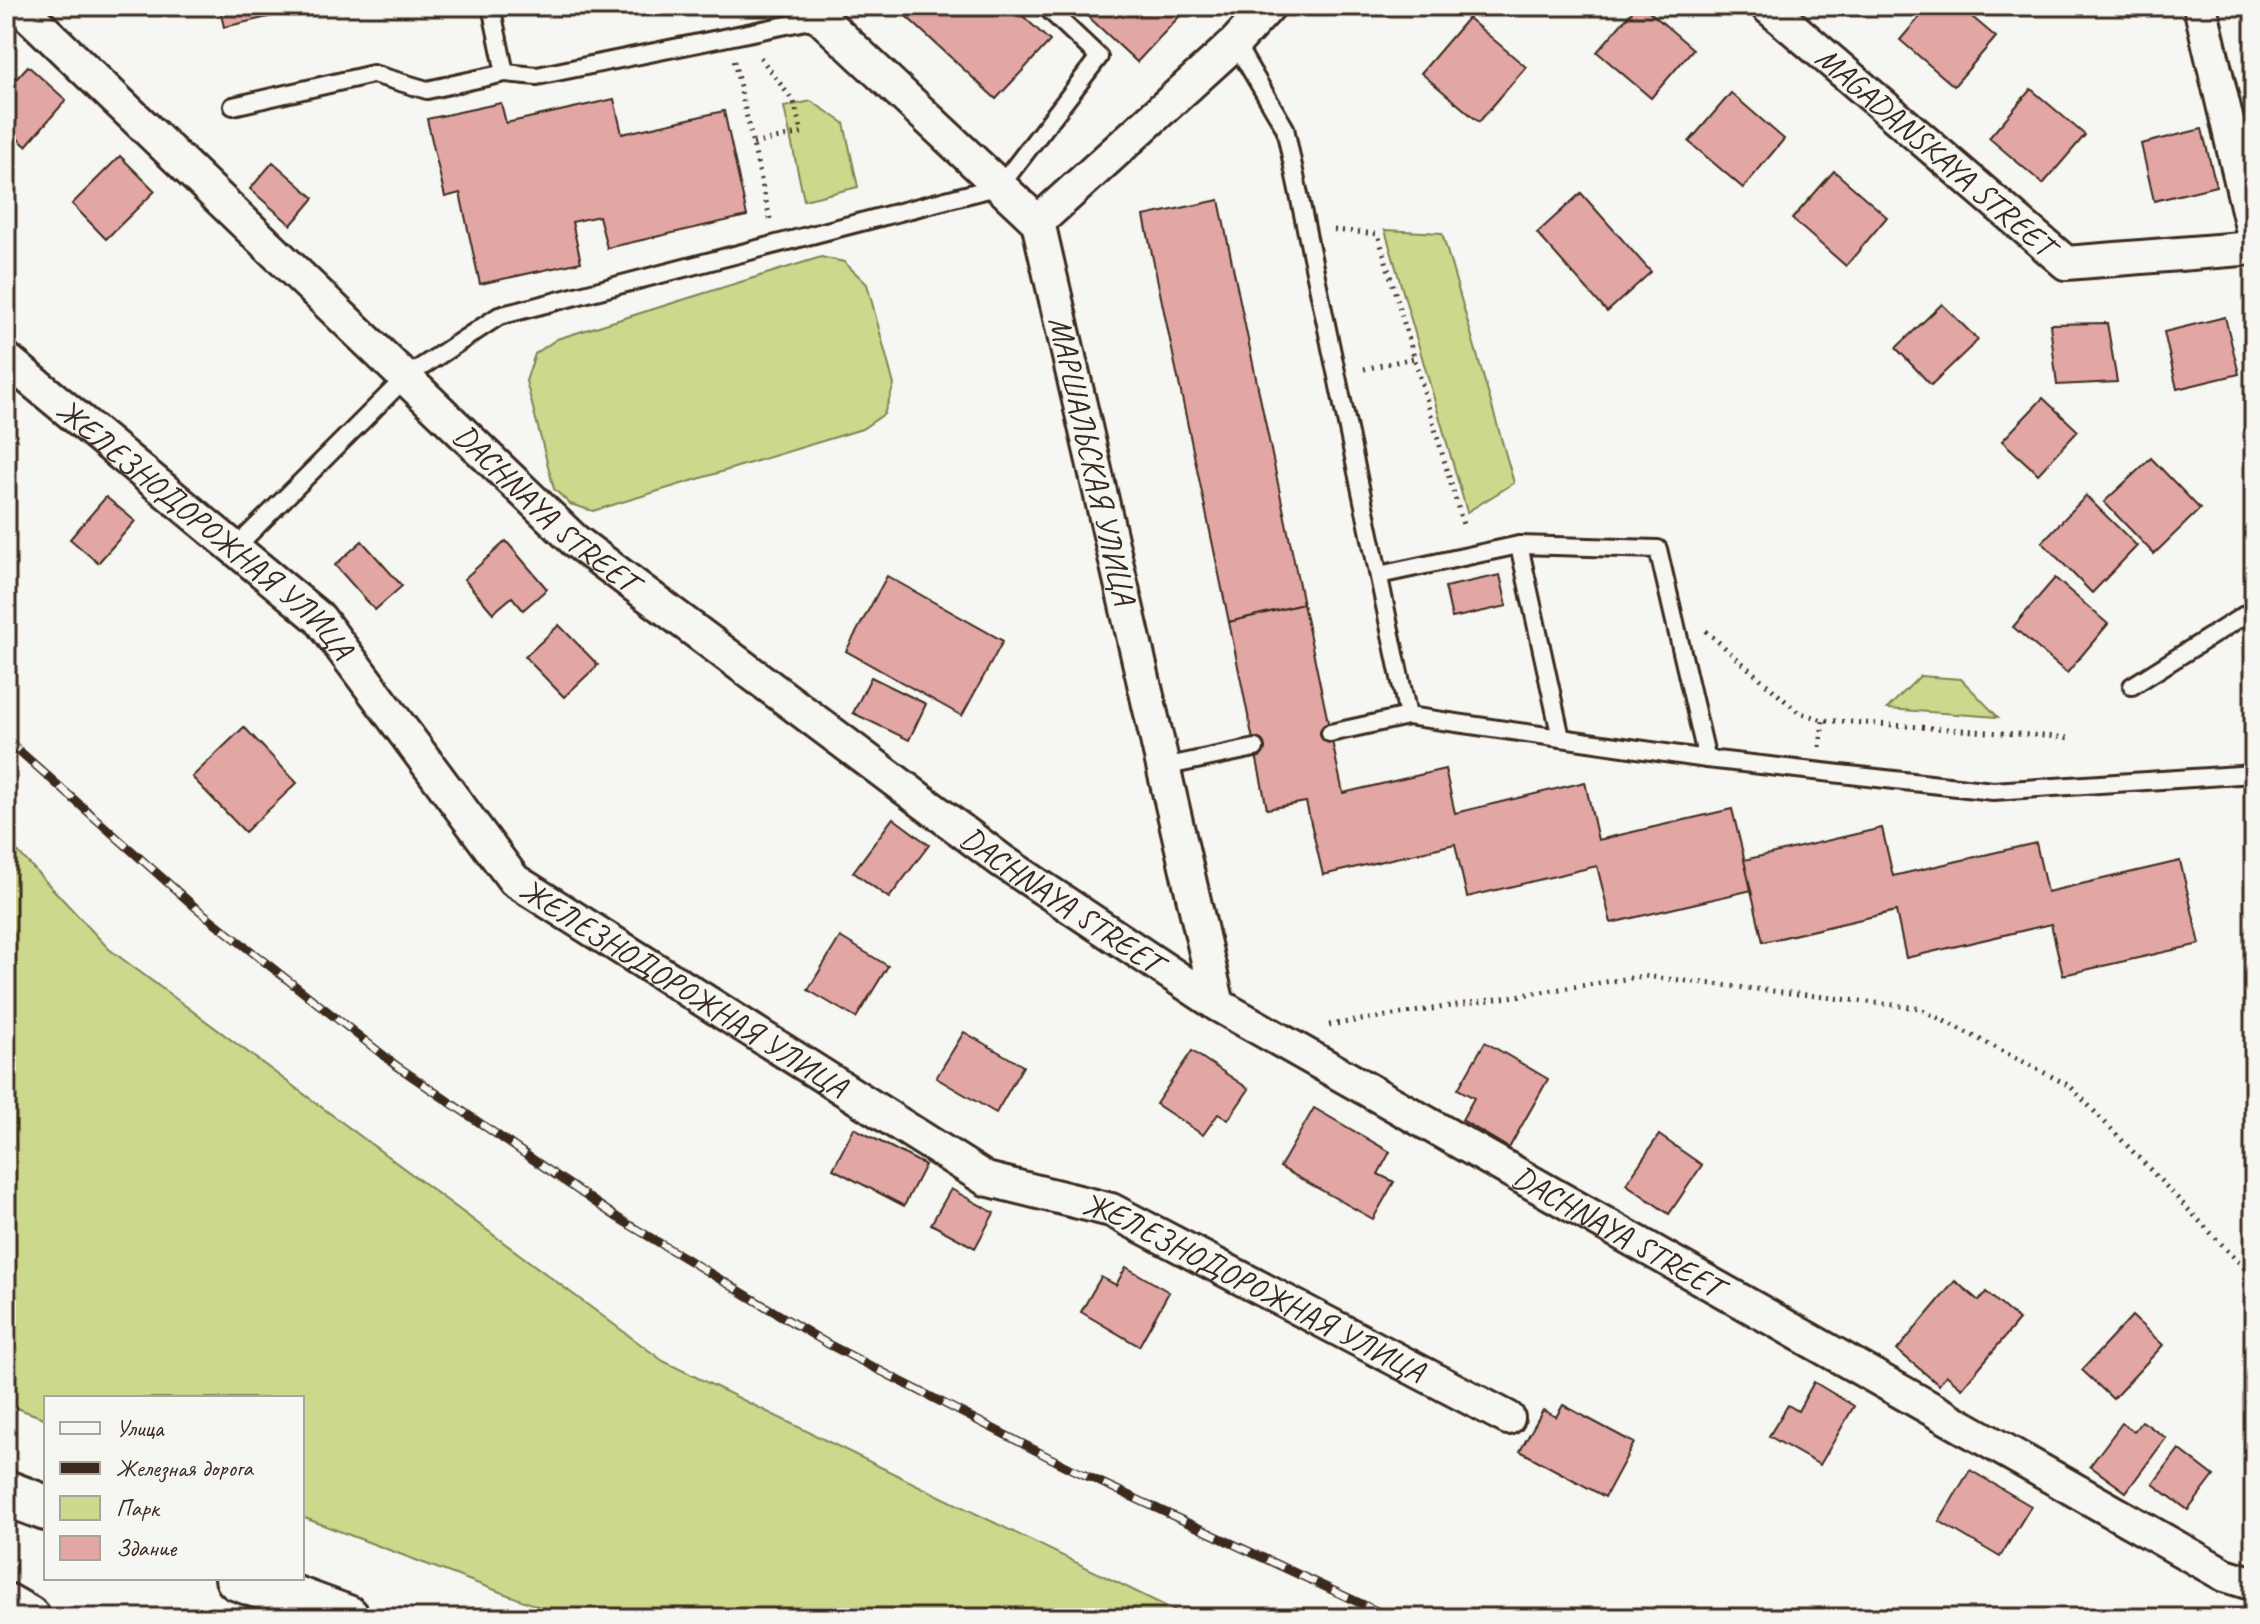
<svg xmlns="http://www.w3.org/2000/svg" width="2260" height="1624" viewBox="0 0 2260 1624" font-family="Caveat,sans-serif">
<rect width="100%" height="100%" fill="#f6f6f2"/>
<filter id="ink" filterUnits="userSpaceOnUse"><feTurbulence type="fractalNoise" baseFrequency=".0125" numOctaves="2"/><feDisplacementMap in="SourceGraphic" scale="16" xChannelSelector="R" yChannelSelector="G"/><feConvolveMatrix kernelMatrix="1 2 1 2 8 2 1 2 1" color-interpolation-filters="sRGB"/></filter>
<g filter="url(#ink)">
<!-- green -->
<g fill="#ccd88c" stroke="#848155" stroke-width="2">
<path d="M 811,101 L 844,123 L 858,187 L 804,200 L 784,107 Z"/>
<path d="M 1385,230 L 1442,233 L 1514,483 L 1467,512 Z"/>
<path d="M 821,257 L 844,262 L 867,284 L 894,385 L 884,414 L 862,429 L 593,511 L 570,504 L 554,489 L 526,381 L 535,354 L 557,339 Z"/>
<path d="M 1920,676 L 1961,679 L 1998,717 L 1887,709 Z"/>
<path d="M 6,839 L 109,949 L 663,1361 L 1190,1618 L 569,1618 L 302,1517 L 302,1398 L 46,1398 L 46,1419 L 6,1404 Z"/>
</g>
<!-- building -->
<g fill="#e2a7a5" stroke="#3b2a1e" stroke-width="2">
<path d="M 219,6 L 317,6 L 224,27 Z"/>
<path d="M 895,6 L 1012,6 L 1050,41 L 996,99 Z"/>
<path d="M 1081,6 L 1189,6 L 1137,62 L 1079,8 Z"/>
<path d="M 1637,6 L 1643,6 L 1693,49 L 1651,98 L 1597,52 Z"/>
<path d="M 1929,6 L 1959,6 L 1996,37 L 1954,86 L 1900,40 Z"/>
<path d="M 1468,18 L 1526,67 L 1479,122 L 1421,73 Z"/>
<path d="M 28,66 L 66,100 L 26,146 L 6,128 L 6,90 Z"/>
<path d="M 2031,89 L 2085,135 L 2043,184 L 1989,138 Z"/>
<path d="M 1731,93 L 1784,139 L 1743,188 L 1689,142 Z"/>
<path d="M 614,99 L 622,134 L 724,111 L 747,216 L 607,248 L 599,216 L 572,222 L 581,262 L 480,284 L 460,193 L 445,197 L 427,119 L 501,103 L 506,123 Z"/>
<path d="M 2202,129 L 2216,186 L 2154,201 L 2141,144 Z"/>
<path d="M 120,156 L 155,191 L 106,239 L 72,204 Z"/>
<path d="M 273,162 L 314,198 L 291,225 L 250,189 Z"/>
<path d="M 1834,171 L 1887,217 L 1846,266 L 1792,219 Z"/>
<path d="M 1581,193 L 1651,272 L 1607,312 L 1537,233 Z"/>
<path d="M 1219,200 L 1303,604 L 1229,622 L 1144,216 Z"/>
<path d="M 1942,304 L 1978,340 L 1931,385 L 1896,348 Z"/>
<path d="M 2225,317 L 2239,374 L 2177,389 L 2164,332 Z"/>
<path d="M 2107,323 L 2117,382 L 2057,385 L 2050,324 Z"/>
<path d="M 2043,398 L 2078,431 L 2038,474 L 2002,441 Z"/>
<path d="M 2151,458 L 2200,509 L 2154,554 L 2104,502 Z"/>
<path d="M 2086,496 L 2137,546 L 2092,593 L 2042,542 Z"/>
<path d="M 106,497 L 135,521 L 98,563 L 70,539 Z"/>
<path d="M 362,541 L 402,586 L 375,610 L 335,565 Z"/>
<path d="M 506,541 L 547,589 L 523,610 L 512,597 L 493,613 L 464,579 Z"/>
<path d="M 1500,575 L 1507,606 L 1452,618 L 1445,587 Z"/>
<path d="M 887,576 L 1003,641 L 962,716 L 846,651 Z"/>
<path d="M 2055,578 L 2108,624 L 2067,673 L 2013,627 Z"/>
<path d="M 1303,604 L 1343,793 L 1445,769 L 1455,813 L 1585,782 L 1598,840 L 1732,809 L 1752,890 L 1611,923 L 1597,866 L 1467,897 L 1455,844 L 1323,875 L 1306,802 L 1267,809 L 1229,622 Z"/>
<path d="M 559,625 L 598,665 L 564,697 L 525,657 Z"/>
<path d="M 871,677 L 926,704 L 909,740 L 853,713 Z"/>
<path d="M 244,727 L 297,783 L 245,832 L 192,777 Z"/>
<path d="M 893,818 L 929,845 L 889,898 L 853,872 Z"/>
<path d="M 1882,828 L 1893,876 L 2036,843 L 2047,892 L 2180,861 L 2200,944 L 2063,975 L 2051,924 L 1906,958 L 1896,911 L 1763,942 L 1744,860 Z"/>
<path d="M 840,937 L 888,966 L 856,1018 L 808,990 Z"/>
<path d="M 964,1032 L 1023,1066 L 996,1113 L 936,1078 Z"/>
<path d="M 1485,1042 L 1548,1079 L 1509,1148 L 1462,1120 L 1474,1098 L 1458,1089 Z"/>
<path d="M 1192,1051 L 1249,1089 L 1228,1120 L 1218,1114 L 1203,1135 L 1156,1104 Z"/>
<path d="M 1314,1108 L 1390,1152 L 1378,1174 L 1394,1182 L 1373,1219 L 1280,1167 Z"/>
<path d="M 854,1128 L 925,1165 L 904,1206 L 833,1169 Z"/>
<path d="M 1659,1135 L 1702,1165 L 1669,1214 L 1626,1184 Z"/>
<path d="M 951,1189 L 994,1213 L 975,1248 L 931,1224 Z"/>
<path d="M 1126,1267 L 1169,1292 L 1139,1346 L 1081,1312 L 1101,1277 L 1116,1285 Z"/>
<path d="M 1955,1281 L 1979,1301 L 1986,1292 L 2019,1320 L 1962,1388 L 1946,1375 L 1939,1385 L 1897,1350 Z"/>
<path d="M 2132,1316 L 2163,1345 L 2113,1399 L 2082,1370 Z"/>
<path d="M 1814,1382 L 1854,1406 L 1820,1465 L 1769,1436 L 1788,1405 L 1798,1411 Z"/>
<path d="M 1563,1405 L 1634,1443 L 1605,1497 L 1520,1451 L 1543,1410 L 1556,1417 Z"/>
<path d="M 2142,1421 L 2166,1438 L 2126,1492 L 2090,1466 L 2122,1423 L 2134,1431 Z"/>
<path d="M 2179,1449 L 2214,1476 L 2188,1510 L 2153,1484 Z"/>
<path d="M 1970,1470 L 2031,1506 L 2000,1557 L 1939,1521 Z"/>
</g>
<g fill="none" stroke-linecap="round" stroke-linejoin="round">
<defs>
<g id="lane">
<path d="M 491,6 L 505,73"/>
<path d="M 1235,43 L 1285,128 L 1408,716 L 1707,759 L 1993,791 L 2254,774"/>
<path d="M 233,106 L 373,74 L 427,90 L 505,73 L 537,76 L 821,18"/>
<path d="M 1519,545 L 1561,738"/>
<path d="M 235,548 L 406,377 L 499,316 L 1000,186 L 1099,57 L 1045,6"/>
<path d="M 1379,575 L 1519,545 L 1658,549 L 1707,759"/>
<path d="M 2132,686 L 2254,609"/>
<path d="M 1330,733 L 1408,716"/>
<path d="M 1163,767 L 1255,748"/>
</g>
<g id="street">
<path id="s1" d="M 19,6 L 574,540 L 1002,861 L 1218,1005 L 2225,1575 L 2254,1584"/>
<path id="s2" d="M 808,6 L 1038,222 L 1218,1005"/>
<path id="s3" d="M 1767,6 L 2066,263 L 2254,248"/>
<path d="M 2200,6 L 2254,236"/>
<path d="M 1038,222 L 1235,43 L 1269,6"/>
<path id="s4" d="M 6,359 L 320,619 L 514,880 L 986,1179 L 1111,1210 L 1508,1418"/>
</g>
<g id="primary">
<path d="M 6,1493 L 46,1508"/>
<path d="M 238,1578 L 347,1618"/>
<path d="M 6,1606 L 27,1618"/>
</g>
</defs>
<!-- lane casing -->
<use href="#lane" stroke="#3b2a1e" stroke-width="22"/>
<!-- street casing -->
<use href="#street" stroke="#3b2a1e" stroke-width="38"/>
<!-- primary casing -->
<use href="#primary" stroke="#3b2a1e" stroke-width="50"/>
<!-- path -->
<g stroke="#3b2a1e" stroke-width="5" stroke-dasharray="2 6" stroke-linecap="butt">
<path d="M 734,61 L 770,219"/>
<path d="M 753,144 L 802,133 L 794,102 L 760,57"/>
<path d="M 1334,230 L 1378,234 L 1464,528"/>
<path d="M 1364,369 L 1414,358"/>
<path d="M 1706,631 L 1798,712 L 1823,720 L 2071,738"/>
<path d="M 1820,747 L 1823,720"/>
<path d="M 1329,1025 L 1644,976 L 1919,1008 L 2070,1086 L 2254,1278"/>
</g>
<!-- lane -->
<use href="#lane" stroke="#f6f6f2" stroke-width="16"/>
<!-- street -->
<use href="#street" stroke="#f6f6f2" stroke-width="32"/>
<!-- primary -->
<use href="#primary" stroke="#f6f6f2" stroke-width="44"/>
<defs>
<path id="rail" d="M 6,739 L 195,907 L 397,1066 L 618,1218 L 828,1344 L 1070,1468 L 1392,1618"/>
</defs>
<!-- rail casing -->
<use href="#rail" stroke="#3b2a1e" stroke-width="9"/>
<!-- rail -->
<use href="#rail" stroke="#f6f6f2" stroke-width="6" stroke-dasharray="18" stroke-linecap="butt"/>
</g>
</g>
<g text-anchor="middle" stroke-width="6" stroke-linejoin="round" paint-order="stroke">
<!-- street labels -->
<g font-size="32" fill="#3b2a1e" stroke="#f6f6f2">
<text dy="11" stroke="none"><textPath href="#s3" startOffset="222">MAGADANSKAYA STREET</textPath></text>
<text dy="11" stroke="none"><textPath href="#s2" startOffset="560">МАРШАЛЬСКАЯ УЛИЦА</textPath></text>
<text dy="11" stroke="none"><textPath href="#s1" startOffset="728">DACHNAYA STREET</textPath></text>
<text dy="11" stroke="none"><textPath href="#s4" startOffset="262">ЖЕЛЕЗНОДОРОЖНАЯ УЛИЦА</textPath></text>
<text dy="11" stroke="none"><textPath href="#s1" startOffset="1376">DACHNAYA STREET</textPath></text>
<text dy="11" stroke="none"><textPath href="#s4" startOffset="934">ЖЕЛЕЗНОДОРОЖНАЯ УЛИЦА</textPath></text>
<text dy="11" stroke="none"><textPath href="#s1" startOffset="2024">DACHNAYA STREET</textPath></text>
<text dy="11" stroke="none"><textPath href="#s4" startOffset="1582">ЖЕЛЕЗНОДОРОЖНАЯ УЛИЦА</textPath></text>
</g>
</g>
<!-- margin -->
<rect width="2260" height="1624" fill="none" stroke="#f6f6f2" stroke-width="32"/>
<rect x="16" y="16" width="2228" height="1592" fill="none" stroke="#3b2a1e" stroke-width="3" filter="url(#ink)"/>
<!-- legend -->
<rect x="44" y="1396" width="260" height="184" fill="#f6f6f2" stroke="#aba49d" stroke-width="2"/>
<rect x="60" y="1422" width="40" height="12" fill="#f6f6f2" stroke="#aba49d" stroke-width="2"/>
<text x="116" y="1436" font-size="24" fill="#3b2a1e">Улица</text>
<rect x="60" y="1462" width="40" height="12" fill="#3b2a1e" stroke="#aba49d" stroke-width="2"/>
<text x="116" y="1476" font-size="24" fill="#3b2a1e">Железная дорога</text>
<rect x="60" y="1496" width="40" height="24" fill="#ccd88c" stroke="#aba49d" stroke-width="2"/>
<text x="116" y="1516" font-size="24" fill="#3b2a1e">Парк</text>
<rect x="60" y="1536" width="40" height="24" fill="#e2a7a5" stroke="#aba49d" stroke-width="2"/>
<text x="116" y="1556" font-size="24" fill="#3b2a1e">Здание</text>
</svg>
